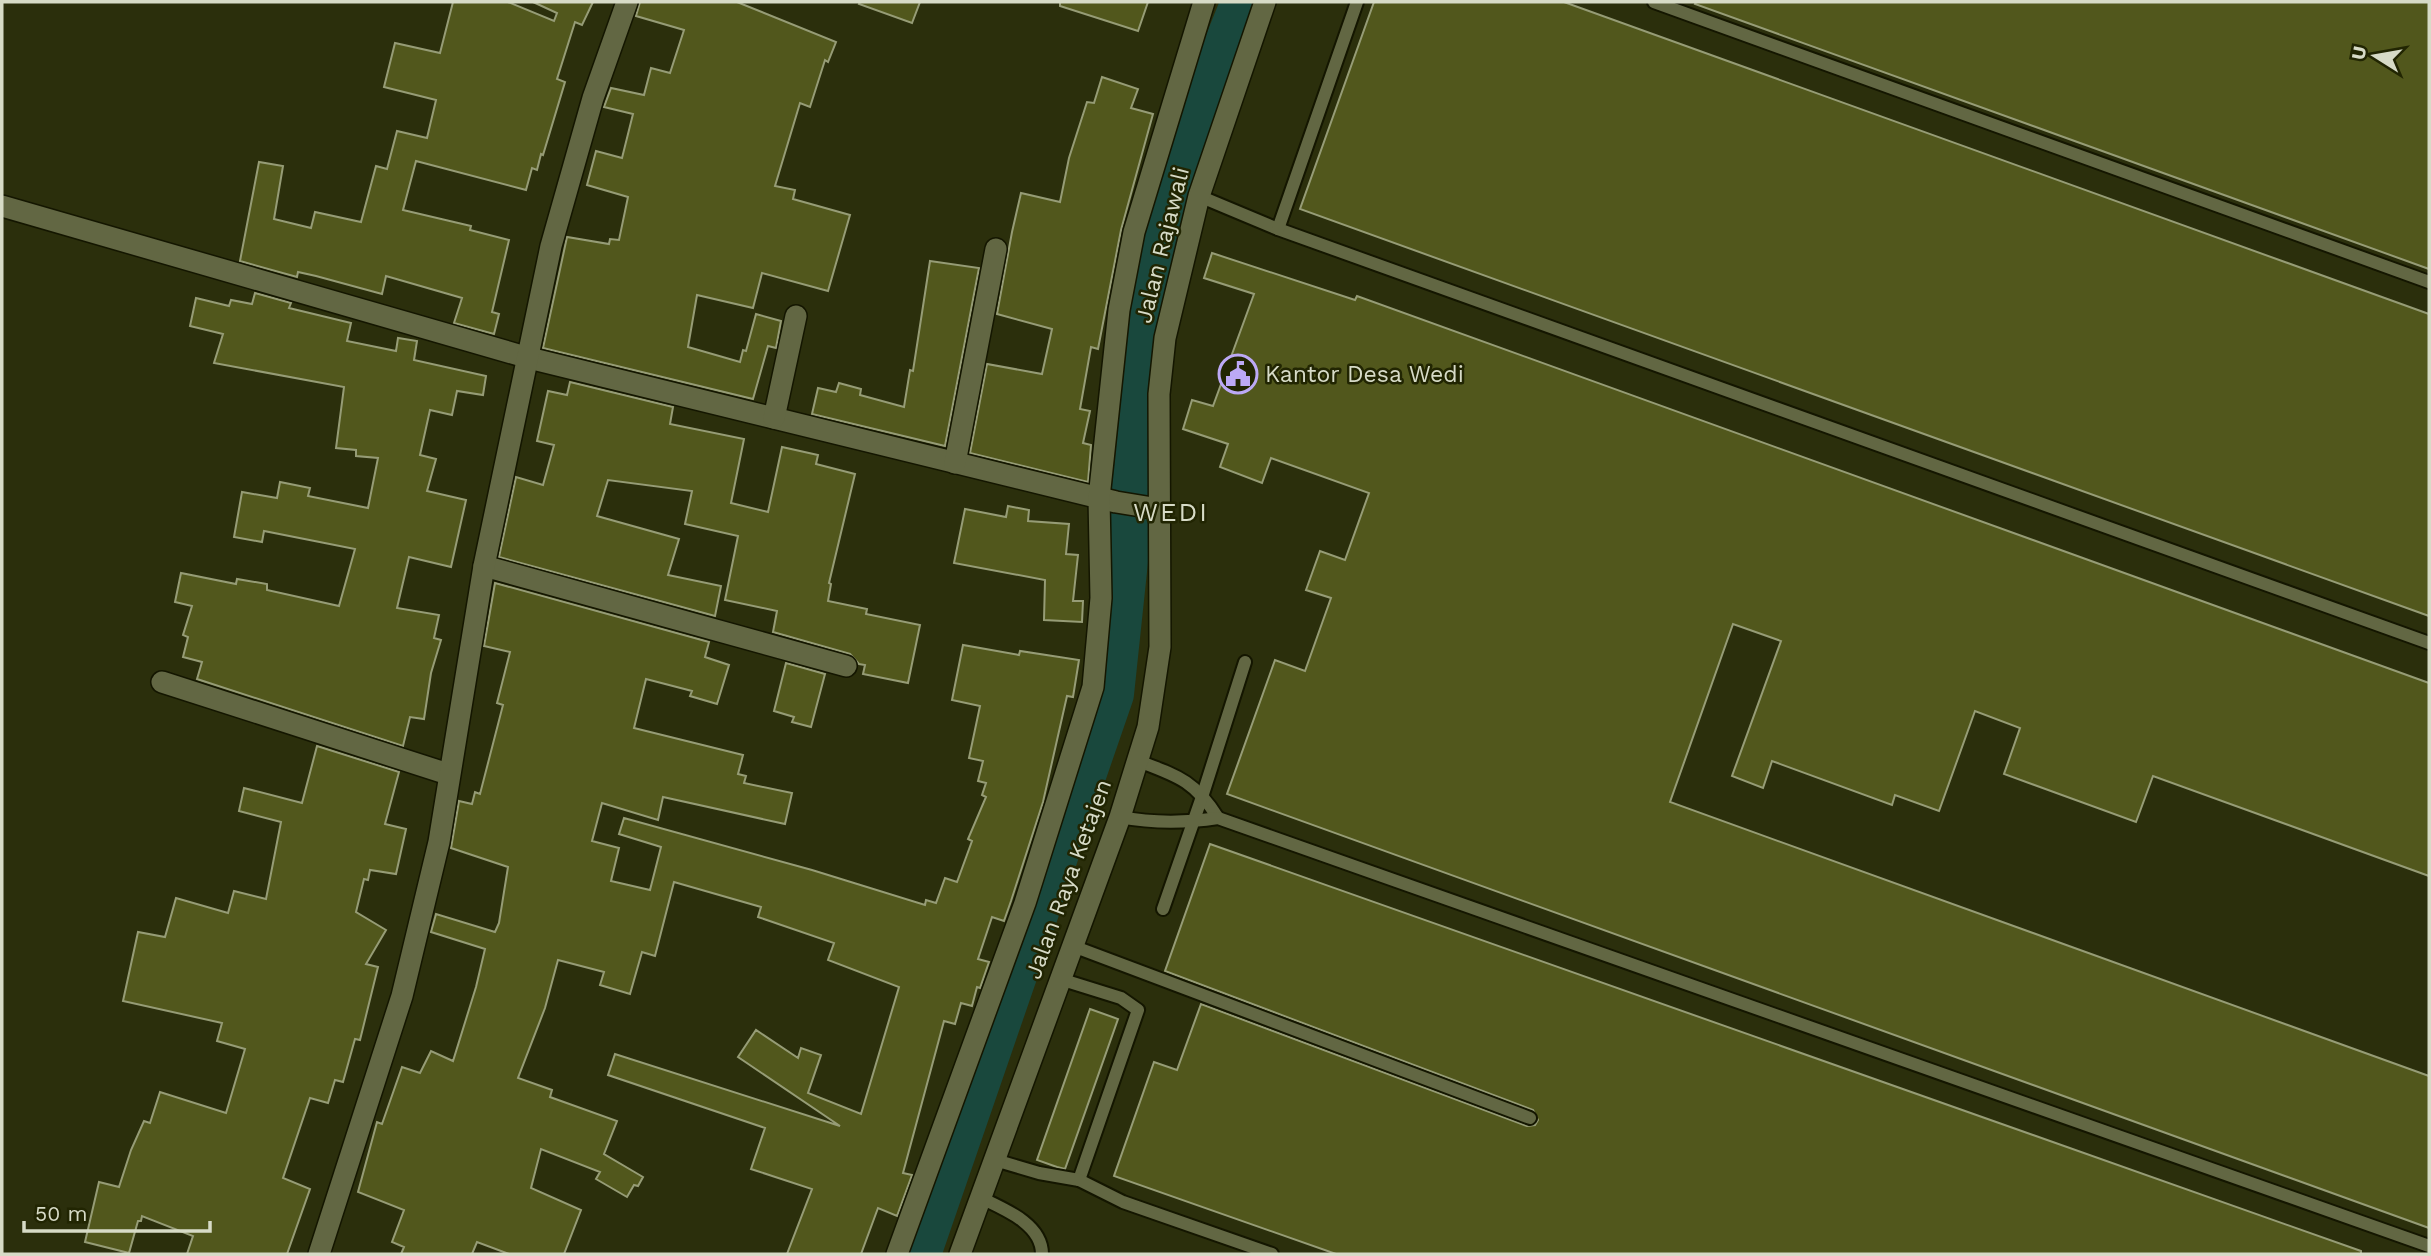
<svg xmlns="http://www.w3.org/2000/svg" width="2431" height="1256" viewBox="0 0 2431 1256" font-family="'Work Sans',sans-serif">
<rect width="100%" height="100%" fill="#2b2f0c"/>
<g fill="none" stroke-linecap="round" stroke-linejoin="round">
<!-- river -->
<path stroke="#19483d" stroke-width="44" d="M 919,1254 L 1112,694 L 1153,306 L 1182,153 L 1243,2"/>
</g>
<!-- building -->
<g fill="#51571c" stroke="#969c76" stroke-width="2">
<path d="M 453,2 L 508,2 L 554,21 L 557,13 L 533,2 L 593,2 L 582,25 L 575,22 L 557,79 L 565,82 L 543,155 L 541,154 L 537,170 L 532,168 L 526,190 L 416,161 L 403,210 L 471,226 L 470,230 L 509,240 L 492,312 L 499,314 L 494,334 L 454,323 L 462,298 L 386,276 L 382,294 L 316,276 L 298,272 L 297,277 L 240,261 L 259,162 L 283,166 L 274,219 L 311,228 L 315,212 L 361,222 L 376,166 L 387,169 L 397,131 L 427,138 L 436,100 L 384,87 L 395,43 L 440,53 Z"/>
<path d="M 640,2 L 737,2 L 836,42 L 828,62 L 825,60 L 810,107 L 800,103 L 775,186 L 795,190 L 793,199 L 850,215 L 828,291 L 762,273 L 753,308 L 697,295 L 688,347 L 740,362 L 743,350 L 746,351 L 756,314 L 781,321 L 776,348 L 768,346 L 753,399 L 543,348 L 567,237 L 609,244 L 610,239 L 619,240 L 628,197 L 587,185 L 596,151 L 622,158 L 633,114 L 604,107 L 611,88 L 644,95 L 651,68 L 670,73 L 684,30 L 636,16 Z"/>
<path d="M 860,2 L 920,2 L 912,23 L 859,4 Z"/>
<path d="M 1060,2 L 1148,2 L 1138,31 L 1060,6 Z"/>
<path d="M 1374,2 L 1564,2 L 2429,314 L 2429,616 L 1300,209 Z"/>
<path d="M 1696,2 L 2429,2 L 2429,269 L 1695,4 Z"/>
<path d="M 1102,77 L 1138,89 L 1131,108 L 1153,114 L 1121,230 L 1098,349 L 1091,347 L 1080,409 L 1090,411 L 1083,443 L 1091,445 L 1088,482 L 970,453 L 987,364 L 1042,374 L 1052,329 L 997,314 L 1012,232 L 1021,193 L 1060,202 L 1069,158 L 1087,102 L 1094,103 Z"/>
<path d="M 1212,253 L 1355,300 L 1357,296 L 2429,683 L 2429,876 L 2153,776 L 2136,822 L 2004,774 L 2020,728 L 1975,711 L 1939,811 L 1895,795 L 1892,805 L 1772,761 L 1763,788 L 1732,776 L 1781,641 L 1733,624 L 1670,802 L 2429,1076 L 2429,1228 L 1227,794 L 1275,660 L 1305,671 L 1331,598 L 1306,590 L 1320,551 L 1345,560 L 1369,493 L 1271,458 L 1262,483 L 1220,467 L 1228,444 L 1183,429 L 1192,400 L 1213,406 L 1254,294 L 1204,278 Z"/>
<path d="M 930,261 L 979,268 L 945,446 L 812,414 L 818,388 L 836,392 L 839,383 L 861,389 L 860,395 L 904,407 L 910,370 L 913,371 Z"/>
<path d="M 255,293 L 291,303 L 289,308 L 351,323 L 347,341 L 396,351 L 398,338 L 417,341 L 414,360 L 486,376 L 483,395 L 457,391 L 452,415 L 430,410 L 420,455 L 436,459 L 427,491 L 466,500 L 451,567 L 409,557 L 397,608 L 439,615 L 434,638 L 441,640 L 431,673 L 424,719 L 410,717 L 403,746 L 197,679 L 202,662 L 183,657 L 188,637 L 183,635 L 192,606 L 175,602 L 181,573 L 236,584 L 237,579 L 267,584 L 267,590 L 339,606 L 355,549 L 264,531 L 262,542 L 234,537 L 242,492 L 277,498 L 280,482 L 310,488 L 308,496 L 368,508 L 378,458 L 356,456 L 356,450 L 336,448 L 344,387 L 214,363 L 223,334 L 190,326 L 196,298 L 229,306 L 231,300 L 252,304 Z"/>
<path d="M 570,382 L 673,407 L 670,424 L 744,439 L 731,503 L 768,512 L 782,447 L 818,455 L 816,464 L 855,474 L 829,583 L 831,584 L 828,601 L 867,609 L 866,614 L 920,625 L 908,683 L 863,674 L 865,665 L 859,664 L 850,654 L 773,632 L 777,611 L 725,600 L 738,536 L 685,524 L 692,491 L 608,480 L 597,516 L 679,539 L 668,575 L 721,586 L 715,616 L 499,557 L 516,477 L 543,485 L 554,445 L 537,441 L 548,391 L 567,395 Z"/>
<path d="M 1008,506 L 1029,510 L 1028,521 L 1069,524 L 1066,554 L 1078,555 L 1073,601 L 1083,601 L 1082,622 L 1044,620 L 1045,580 L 954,563 L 965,509 L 1006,517 Z"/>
<path d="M 495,583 L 709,642 L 705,657 L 729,665 L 717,704 L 690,696 L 692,691 L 646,679 L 634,728 L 743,755 L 738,774 L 746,776 L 744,783 L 792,793 L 785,824 L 663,797 L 658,820 L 602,803 L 592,841 L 619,848 L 611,881 L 650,890 L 661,847 L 619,834 L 624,818 L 812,870 L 925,905 L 926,900 L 936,903 L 945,878 L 957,882 L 972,841 L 968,839 L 986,797 L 982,795 L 986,783 L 978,781 L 983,761 L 969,758 L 980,706 L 952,700 L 963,645 L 1019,655 L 1020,651 L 1079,660 L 1073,697 L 1067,696 L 1043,802 L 1011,901 L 1004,921 L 992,917 L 978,959 L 989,962 L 980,988 L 977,987 L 972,1006 L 961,1003 L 955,1024 L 944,1021 L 903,1173 L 912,1175 L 897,1216 L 878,1208 L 861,1254 L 787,1254 L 812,1189 L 751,1169 L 765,1128 L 608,1075 L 615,1054 L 840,1126 L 738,1057 L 756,1030 L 798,1058 L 801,1048 L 821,1055 L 808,1093 L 861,1114 L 899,987 L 828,960 L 834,943 L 758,917 L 761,907 L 674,882 L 655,956 L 642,952 L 630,994 L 600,985 L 604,972 L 558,960 L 545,1008 L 518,1078 L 552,1090 L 550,1097 L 617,1121 L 604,1154 L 643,1177 L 638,1186 L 634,1185 L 627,1197 L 596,1179 L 600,1172 L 541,1149 L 531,1188 L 581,1210 L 564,1254 L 509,1254 L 477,1242 L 472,1254 L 401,1254 L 404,1247 L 392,1242 L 404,1210 L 358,1192 L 377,1122 L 382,1124 L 402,1067 L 420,1073 L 431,1051 L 453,1061 L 476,987 L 485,949 L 431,932 L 436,914 L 495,932 L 499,923 L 508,867 L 451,848 L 459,801 L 472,804 L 475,792 L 480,794 L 503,705 L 497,703 L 510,652 L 484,646 Z"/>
<path d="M 786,663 L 825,674 L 811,727 L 792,722 L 794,717 L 774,711 Z"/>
<path d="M 317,746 L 399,772 L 385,824 L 406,829 L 396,874 L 370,870 L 368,880 L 364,879 L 356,912 L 386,930 L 366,964 L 378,967 L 360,1040 L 355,1039 L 343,1082 L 335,1080 L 328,1103 L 310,1098 L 283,1178 L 310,1189 L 287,1254 L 187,1254 L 193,1236 L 142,1216 L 141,1221 L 138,1221 L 129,1253 L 85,1242 L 99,1182 L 119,1187 L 131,1150 L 144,1121 L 150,1123 L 160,1092 L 226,1113 L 245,1049 L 217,1041 L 222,1023 L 123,1001 L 138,932 L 165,937 L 176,898 L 228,913 L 234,891 L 266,899 L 281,822 L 239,811 L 244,788 L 302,803 Z"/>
<path d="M 1210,844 L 2361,1251 L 2361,1254 L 1336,1254 L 1114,1176 L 1154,1062 L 1177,1070 L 1201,1004 L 1527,1126 L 1535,1125 L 1538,1120 L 1533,1110 L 1165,971 Z"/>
<path d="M 1090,1009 L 1118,1019 L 1065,1169 L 1057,1167 L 1037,1160 Z"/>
</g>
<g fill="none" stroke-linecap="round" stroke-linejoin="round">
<defs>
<g id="lane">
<path d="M 1654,2 L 2429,282"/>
<path d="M 1199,196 L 1278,229 L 2429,643"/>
<path d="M 1278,229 L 1357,2"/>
<path d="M 1138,761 C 1178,776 1195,781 1218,818"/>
<path d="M 1120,817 C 1152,823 1185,823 1218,818 L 2429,1246"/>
<path d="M 1163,909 L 1203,794 L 1245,662"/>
<path d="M 1070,945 L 1530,1118"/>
<path d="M 1060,979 L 1121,998 L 1138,1010 L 1079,1180"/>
<path d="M 995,1160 L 1039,1173 L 1079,1180 L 1123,1202 L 1272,1254"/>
<path d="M 981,1198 C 1004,1209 1042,1224 1042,1254"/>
</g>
<g id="street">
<path d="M 2,206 L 529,358 L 1116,502 L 1159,509"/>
<path d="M 774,418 L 796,316"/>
<path d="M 955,463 L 996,249"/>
<path d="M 484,566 L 846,666"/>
<path d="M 162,682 L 448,774"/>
<path d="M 319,1254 L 402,996 L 439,842 L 484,566 L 551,246 L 593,98 L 627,2"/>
<path d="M 897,1254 L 1025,903 L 1093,687 L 1101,598 L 1099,498 L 1119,310 L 1134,232 L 1204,2"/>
</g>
<path id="secondary" d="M 960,1254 L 1120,817 L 1148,727 L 1160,647 L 1159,394 L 1165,338 L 1199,196 L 1265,2"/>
</defs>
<!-- lane casing -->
<use href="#lane" stroke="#141600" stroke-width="16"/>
<!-- street casing -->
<use href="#street" stroke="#141600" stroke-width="24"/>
<!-- secondary casing -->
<use href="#secondary" stroke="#141600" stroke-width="24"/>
<!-- lane -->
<use href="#lane" stroke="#626743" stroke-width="12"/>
<!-- street -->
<use href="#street" stroke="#626743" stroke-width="21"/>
<!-- secondary -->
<use href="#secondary" stroke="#626743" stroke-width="21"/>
</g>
<!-- icons -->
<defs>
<symbol id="civic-ring" viewBox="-11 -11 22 22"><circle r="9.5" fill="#212502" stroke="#bca9f5" stroke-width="1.5"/><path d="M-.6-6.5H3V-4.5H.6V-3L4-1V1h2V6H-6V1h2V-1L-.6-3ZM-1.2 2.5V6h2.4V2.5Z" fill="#bca9f5"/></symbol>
</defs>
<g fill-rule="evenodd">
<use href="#civic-ring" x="1216" y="352" width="44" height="44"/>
</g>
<g text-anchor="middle" stroke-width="5" stroke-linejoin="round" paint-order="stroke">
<!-- street labels -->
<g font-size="23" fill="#d7dbc7" stroke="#212502">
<text transform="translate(1162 245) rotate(-76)" y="8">Jalan Rajawali</text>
<text transform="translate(1068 879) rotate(-70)" y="8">Jalan Raya Ketajen</text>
</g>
<!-- poi labels -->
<g font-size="23" fill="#d7dbc7" stroke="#212502" text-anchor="start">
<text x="1265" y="382">Kantor Desa Wedi</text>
</g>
<!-- quarter labels -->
<g font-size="26" letter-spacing="2" fill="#d7dbc7" stroke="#212502">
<text x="1171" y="521">WEDI</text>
</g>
</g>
<!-- border -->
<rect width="2431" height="1256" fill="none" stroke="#d7dbc7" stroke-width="7"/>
<!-- north arrow -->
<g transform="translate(2375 56) rotate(281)" stroke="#212502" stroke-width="5" paint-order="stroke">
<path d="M0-5L12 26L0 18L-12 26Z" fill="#d7dbc7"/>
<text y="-10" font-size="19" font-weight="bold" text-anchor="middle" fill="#d7dbc7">U</text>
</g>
<!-- scale -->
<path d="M24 1221v10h186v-10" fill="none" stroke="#d7dbc7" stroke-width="3.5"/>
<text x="35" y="1221" font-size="21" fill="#d7dbc7" stroke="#212502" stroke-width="5" paint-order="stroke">50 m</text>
</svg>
